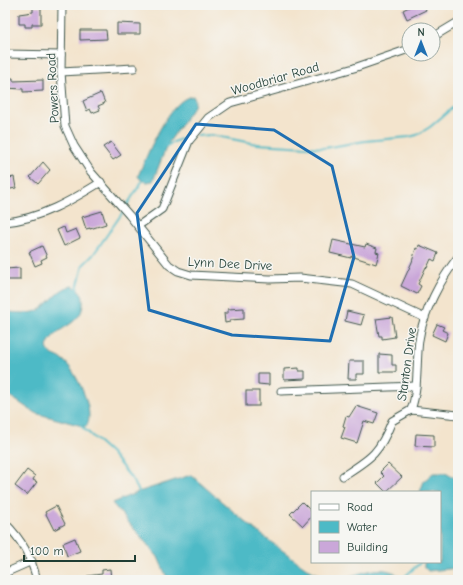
<svg xmlns="http://www.w3.org/2000/svg" width="463" height="585" viewBox="0 0 463 585" font-family="'Comic Neue',sans-serif">
<rect width="100%" height="100%" fill="#f6f6f2"/>
<filter id="ink" filterUnits="userSpaceOnUse"><feTurbulence type="fractalNoise" baseFrequency=".025" numOctaves="2"/><feDisplacementMap in="SourceGraphic" scale="8" xChannelSelector="R" yChannelSelector="G"/><feConvolveMatrix kernelMatrix="1 2 1 2 8 2 1 2 1" color-interpolation-filters="sRGB"/></filter>
<filter id="wash" filterUnits="userSpaceOnUse"><feTurbulence type="fractalNoise" baseFrequency=".012" numOctaves="4" result="noise"/><feDisplacementMap in="SourceGraphic" scale="16" xChannelSelector="R" yChannelSelector="G"/><feGaussianBlur stdDeviation="0.9" result="paint"/><feColorMatrix in="noise" values="0 0 0 0 0 0 0 0 0 0 0 0 0 0 0 0 0 1.4 0 .05"/><feComposite in="paint" operator="in"/></filter>
<g filter="url(#wash)">
<rect width="100%" height="100%" fill="#f3e4cd"/>
<!-- water -->
<g fill="#4dbac6" stroke="#367c7d">
<path d="M 193,96 L 195,100 L 194,106 L 167,145 L 153,181 L 147,182 L 141,180 L 138,176 C 147,156 169,98 193,96 Z"/>
<path d="M 72,286 C 78,288 83,293 83,300 C 85,327 53,325 47,347 C 49,356 57,355 63,360 C 75,369 97,413 86,427 L 35,413 L 5,393 L 5,312 C 16,312 30,315 39,310 C 51,303 58,288 72,286 Z"/>
<path d="M 433,473 L 445,473 L 458,479 L 458,568 L 428,571 L 424,567 L 424,562 L 440,562 L 440,492 L 420,492 L 424,481 Z"/>
<path d="M 191,475 C 223,503 255,531 290,556 C 300,563 311,573 324,576 C 351,585 375,558 399,576 L 398,580 L 168,580 L 158,557 L 112,503 L 138,492 Z"/>
</g>
<g fill="none" stroke-linecap="round" stroke-linejoin="round">
<!-- stream -->
<g stroke="#4dbac6" stroke-width="2">
<path d="M 196,136 L 211,135 L 257,144 L 325,148 L 365,141 L 409,137 L 417,135 L 430,127 L 458,103"/>
<path d="M 166,146 L 178,140 L 190,137"/>
<path d="M 125,208 L 143,180"/>
<path d="M 77,289 L 83,265 L 93,255 L 123,212"/>
<path d="M 81,426 L 111,453 L 132,479 L 140,493"/>
<path d="M 401,580 L 421,562"/>
</g>
</g>
<g id="blocks">
<!-- building -->
<g fill="#caa7d9">
<path d="M 413,5 L 424,5 L 426,10 L 407,19 L 403,10 Z"/>
<path d="M 33,7 L 41,7 L 41,24 L 32,24 L 32,27 L 25,27 L 25,24 L 19,24 L 19,14 L 33,12 Z"/>
<path d="M 117,23 L 140,24 L 140,34 L 117,34 Z"/>
<path d="M 80,30 L 106,30 L 107,39 L 80,40 Z"/>
<path d="M 5,78 L 13,78 L 13,81 L 43,80 L 43,91 L 23,92 L 23,89 L 5,88 Z"/>
<path d="M 101,93 L 105,103 L 98,106 L 100,110 L 92,113 L 90,109 L 87,111 L 83,101 Z"/>
<path d="M 111,142 L 121,155 L 113,160 L 103,147 Z"/>
<path d="M 43,162 L 50,170 L 38,184 L 30,177 Z"/>
<path d="M 14,177 L 16,188 L 5,190 L 5,179 Z"/>
<path d="M 102,211 L 106,224 L 90,229 L 90,228 L 86,229 L 82,217 Z"/>
<path d="M 64,227 L 66,233 L 76,229 L 80,238 L 64,246 L 57,230 Z"/>
<path d="M 333,240 L 365,247 L 366,244 L 377,248 L 376,252 L 379,253 L 376,264 L 351,256 L 351,258 L 330,253 Z"/>
<path d="M 419,245 L 438,253 L 435,261 L 431,259 L 427,268 L 426,267 L 418,284 L 421,286 L 417,294 L 401,286 L 412,262 L 416,248 L 418,249 Z"/>
<path d="M 42,246 L 47,257 L 41,260 L 42,263 L 35,266 L 29,252 Z"/>
<path d="M 20,268 L 20,280 L 5,280 L 5,269 Z"/>
<path d="M 244,308 L 244,319 L 230,320 L 230,322 L 225,323 L 224,313 L 228,313 L 228,309 Z"/>
<path d="M 347,311 L 364,315 L 361,325 L 345,321 Z"/>
<path d="M 392,317 L 395,337 L 382,339 L 382,336 L 379,336 L 376,319 Z"/>
<path d="M 437,324 L 444,327 L 442,330 L 448,333 L 445,341 L 432,335 Z"/>
<path d="M 379,354 L 392,355 L 392,365 L 396,365 L 396,372 L 379,372 Z"/>
<path d="M 349,361 L 364,361 L 364,374 L 356,374 L 356,379 L 348,379 Z"/>
<path d="M 299,368 L 299,371 L 305,371 L 305,379 L 284,380 L 284,369 Z"/>
<path d="M 258,374 L 269,374 L 269,385 L 258,384 Z"/>
<rect x="246" y="391" width="13" height="15"/>
<path d="M 356,406 L 378,413 L 374,424 L 364,421 L 357,443 L 341,438 L 345,427 L 343,426 L 346,416 L 349,417 Z"/>
<path d="M 416,434 L 434,435 L 434,447 L 415,446 Z"/>
<path d="M 388,464 L 402,477 L 386,492 L 377,483 L 384,476 L 380,472 Z"/>
<path d="M 27,470 L 35,476 L 33,480 L 37,482 L 27,495 L 15,486 Z"/>
<path d="M 302,502 L 312,512 L 312,516 L 303,526 L 290,514 Z"/>
<path d="M 56,506 L 65,524 L 54,530 L 45,512 Z"/>
<path d="M 75,538 L 80,551 L 67,556 L 63,543 Z"/>
<path d="M 110,569 L 111,580 L 87,580 L 87,576 L 102,574 L 102,570 Z"/>
</g>
</g>
</g>
<g filter="url(#ink)">
<use href="#blocks" fill-opacity="0" stroke="#3f564b" stroke-width="1"/>
<g fill="none" stroke-linecap="round" stroke-linejoin="round">
<defs>
<g id="street">
<path d="M 62,5 L 61,72 L 65,126 L 74,146 L 91,172 L 129,215 L 169,265 L 178,271 L 191,275 L 270,279 L 300,278 L 352,284 L 425,318"/>
<path d="M 433,37 L 458,22"/>
<path d="M 5,54 L 61,55"/>
<path d="M 61,72 L 134,68"/>
<path d="M 5,222 C 40,219 72,200 101,182"/>
<path d="M 138,226 L 162,209 L 189,141 L 208,118 L 230,103 L 354,68 L 409,49"/>
<path d="M 281,391 L 416,386"/>
<path d="M 411,410 C 419,388 416,363 419,340 C 423,312 441,279 458,257"/>
<path d="M 411,410 L 458,415"/>
<path d="M 343,476 C 371,458 379,454 392,421 L 411,410"/>
<path d="M 5,523 C 22,540 31,557 37,580"/>
<path d="M 5,573 L 32,561"/>
</g>
</defs>
<!-- street casing -->
<use href="#street" stroke="#3f564b" stroke-width="9"/>
<!-- street -->
<use href="#street" stroke="#fff" stroke-width="7"/>
</g>
</g>
<!-- marked area -->
<path fill="none" stroke="#1f6fb2" stroke-width="3" stroke-linejoin="round" d="M 196,124 L 274,130 L 332,166 L 354,257 L 330,341 L 232,335 L 149,310 L 137,213 Z"/>
<g text-anchor="middle" stroke-width="3" stroke-linejoin="round" paint-order="stroke">
<!-- street labels -->
<g font-size="13" fill="#1f3d34" stroke="#f6f6f2">
<text transform="translate(275 78) rotate(-16)" y="5">Woodbriar Road</text>
<text transform="translate(52 88) rotate(-93)" y="5">Powers Road</text>
<text transform="translate(230 263) rotate(3)" y="5">Lynn Dee Drive</text>
<text transform="translate(406 364) rotate(-82)" y="5">Stanton Drive</text>
</g>
</g>
<!-- margin -->
<rect width="463" height="585" fill="none" stroke="#f6f6f2" stroke-width="20"/>
<!-- legend -->
<rect x="311" y="491" width="130" height="72" fill="#f6f6f2" stroke="#a0aca6"/>
<rect x="319" y="504" width="20" height="6" fill="#ffffff" stroke="#a0aca6"/>
<text x="347" y="511" font-size="12" fill="#1f3d34">Road</text>
<rect x="319" y="521" width="20" height="12" fill="#4dbac6" stroke="#a0aca6"/>
<text x="347" y="531" font-size="12" fill="#1f3d34">Water</text>
<rect x="319" y="541" width="20" height="12" fill="#caa7d9" stroke="#a0aca6"/>
<text x="347" y="551" font-size="12" fill="#1f3d34">Building</text>
<!-- north arrow -->
<g transform="translate(421 42)"><circle r="19" fill="#f6f6f2" stroke="#a0aca6"/>
<path d="M0-3L7 15L0 10L-7 15Z" fill="#1f6fb2"/>
<text y="-6" font-size="11" font-weight="bold" text-anchor="middle" fill="#1f3d34">N</text>
</g>
<!-- scale -->
<path d="M24 555v6h111v-6" fill="none" stroke="#1f3d34" stroke-width="2"/>
<text x="30" y="555" font-size="12" fill="#1f3d34" stroke="#f6f6f2" stroke-width="3" paint-order="stroke">100 m</text>
</svg>
